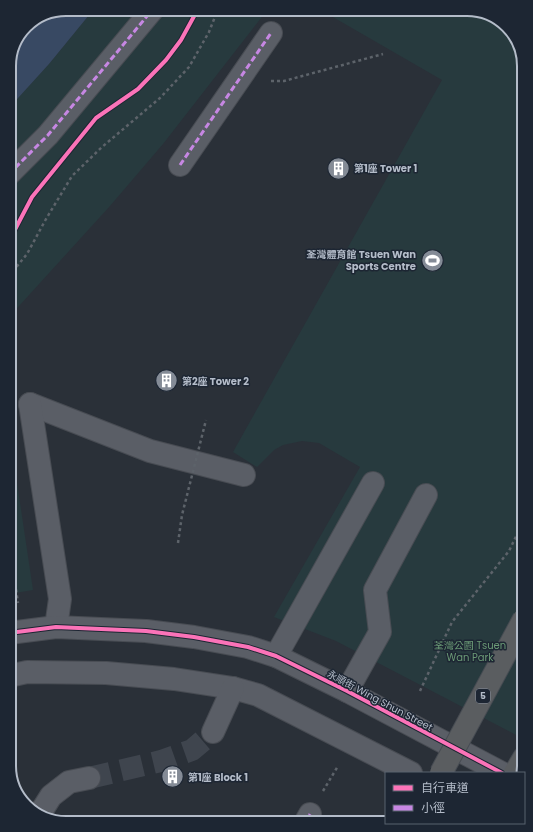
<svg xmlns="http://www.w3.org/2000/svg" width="533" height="832" viewBox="0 0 533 832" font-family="Poppins,'Noto Sans TC',sans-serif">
<rect width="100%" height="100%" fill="#2a3038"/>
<!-- green -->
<g fill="#273a3e">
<path d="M 94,9 L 268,9 L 163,144 L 110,206 L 9,317 L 9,108 L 49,64 Z"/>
<path d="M 319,9 L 471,9 L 498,18 L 518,41 L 524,66 L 524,739 L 336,641 L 274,617 L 360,467 L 319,443 L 302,441 L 283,445 L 274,450 L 257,467 L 233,452 L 442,80 Z"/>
<path d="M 9,429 L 33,590 L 9,594 Z"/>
</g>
<!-- water -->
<path fill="#384963" d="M 66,9 L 94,9 L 49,64 L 9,108 L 9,63 L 26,26 Z"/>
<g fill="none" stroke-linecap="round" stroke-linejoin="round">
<!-- minor-tunnel -->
<path stroke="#3f454e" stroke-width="22" stroke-dasharray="22 11" stroke-linecap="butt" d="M 89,778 L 161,761 L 192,750 L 213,732"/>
<defs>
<g id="minor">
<path d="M 180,165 L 271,33"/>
<path d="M 9,174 L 48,135 L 153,9"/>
<path d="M 30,404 L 150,451 L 244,475"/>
<path d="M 30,404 L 60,599 L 56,627"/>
<path d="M 9,633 L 56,627 L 146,631 L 194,637 L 248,647 L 276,656 L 347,691 L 502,773"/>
<path d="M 276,656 L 373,483"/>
<path d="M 9,676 L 27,672 L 106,673 L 174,679 L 233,688 L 258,695 L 411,773"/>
<path d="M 347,691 L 380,632 L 375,590 L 426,495"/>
<path d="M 213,732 L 233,688"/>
<path d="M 39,815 L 51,796 L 69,782 L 89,778"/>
<path d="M 305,823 L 310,814"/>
</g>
<path id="highway" d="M 515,773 L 524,758"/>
</defs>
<!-- minor casing -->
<use href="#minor" stroke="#484c53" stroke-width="24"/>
<!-- highway casing -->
<use href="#highway" stroke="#474c53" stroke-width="24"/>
<!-- path -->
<g stroke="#5d636a" stroke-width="2.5" stroke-dasharray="3 3" stroke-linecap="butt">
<path d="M 271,81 L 284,81 L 383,54"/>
<path d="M 9,276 L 27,254 L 46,219 L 72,176 L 102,147 L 160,98 L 189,67 L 209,32 L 218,9"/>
<path d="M 9,542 L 18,603"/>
<path d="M 420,691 L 452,622 L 509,551 L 524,520"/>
<path d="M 323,791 L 338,766"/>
</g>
<!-- minor -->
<use href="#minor" stroke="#5a5e66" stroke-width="22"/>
<!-- highway -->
<use href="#highway" stroke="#5a5d60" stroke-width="22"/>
<defs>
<path id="highway-bridge" d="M 441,773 L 524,619"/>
</defs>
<!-- highway-bridge casing -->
<use href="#highway-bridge" stroke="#474c53" stroke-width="24" stroke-linecap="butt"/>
<!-- path-bridge -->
<path stroke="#5d636a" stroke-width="2.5" stroke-dasharray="3 3" stroke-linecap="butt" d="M 178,543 L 182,515 L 206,420"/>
<!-- highway-bridge -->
<use href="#highway-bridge" stroke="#5a5d60" stroke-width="22"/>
<!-- quiet -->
<g stroke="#c787e3" stroke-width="3" stroke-dasharray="6 3" stroke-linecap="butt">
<path d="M 180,165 L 271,33"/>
<path d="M 9,174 L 48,135 L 153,9"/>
<path d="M 305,823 L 310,814"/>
</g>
<defs>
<g id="cycleway">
<path d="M 9,241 L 32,197 L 96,118 L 138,89 L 166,60 L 181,40 L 198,9"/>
<path d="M 9,633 L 56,627 L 146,631 L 194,637 L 248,647 L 276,656 L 347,691 L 502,773"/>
</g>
</defs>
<!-- cycleway casing -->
<use href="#cycleway" stroke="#1d2633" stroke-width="6"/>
<!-- cycleway -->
<use href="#cycleway" stroke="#fb73b8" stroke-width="4"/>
</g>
<!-- icons -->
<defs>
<symbol id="building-disc" viewBox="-11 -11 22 22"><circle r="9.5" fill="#848b96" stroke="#1d2633"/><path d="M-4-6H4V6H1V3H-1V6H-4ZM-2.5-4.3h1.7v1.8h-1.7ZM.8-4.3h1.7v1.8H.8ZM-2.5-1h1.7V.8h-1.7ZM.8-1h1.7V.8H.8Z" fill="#fff"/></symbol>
<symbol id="stadium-disc" viewBox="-11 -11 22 22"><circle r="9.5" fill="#848b96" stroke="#1d2633"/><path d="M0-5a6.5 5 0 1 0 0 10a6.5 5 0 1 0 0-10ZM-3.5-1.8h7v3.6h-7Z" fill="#fff"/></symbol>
</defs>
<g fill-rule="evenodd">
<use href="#building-disc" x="326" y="156" width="25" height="25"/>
<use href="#stadium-disc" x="420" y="248" width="25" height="25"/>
<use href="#building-disc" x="154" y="368" width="25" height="25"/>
<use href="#building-disc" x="160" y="764" width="25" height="25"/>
</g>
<g text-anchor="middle" stroke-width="3" stroke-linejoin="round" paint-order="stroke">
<!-- shield labels -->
<rect fill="#1d2633" stroke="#878f9c" stroke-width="1" x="476" y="689" width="14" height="14" rx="3"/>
<g font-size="9" font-weight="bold" fill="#b4bcc9">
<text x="483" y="699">5</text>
</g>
<!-- poi labels -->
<g font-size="10" font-weight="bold" fill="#b4bcc9" stroke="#1d2633" text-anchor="start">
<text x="354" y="172">第1座 Tower 1</text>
<text x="416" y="258" text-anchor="end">荃灣體育館 Tsuen Wan<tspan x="416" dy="12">Sports Centre</tspan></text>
<text x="182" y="385">第2座 Tower 2</text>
<text x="188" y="781">第1座 Block 1</text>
</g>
<!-- park labels -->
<g font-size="10" fill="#6b9a76" stroke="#1d2633">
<text x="470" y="649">荃灣公園 Tsuen<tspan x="470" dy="12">Wan Park</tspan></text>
</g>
<!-- street labels -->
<g font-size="10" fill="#b4bcc9" stroke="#1d2633">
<text transform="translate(380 700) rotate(28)" y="4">永順街 Wing Shun Street</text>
</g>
</g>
<!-- crop -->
<path d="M0 0H533V832H0ZM66 16H467A50 50 0 0 1 517 66V766A50 50 0 0 1 467 816H66A50 50 0 0 1 16 766V66A50 50 0 0 1 66 16Z" fill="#1d2633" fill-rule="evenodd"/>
<path fill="none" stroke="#b4bcc9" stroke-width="2" d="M66 16H467A50 50 0 0 1 517 66V766A50 50 0 0 1 467 816H66A50 50 0 0 1 16 766V66A50 50 0 0 1 66 16Z"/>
<!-- legend -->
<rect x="385" y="772" width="140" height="52" fill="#1d2633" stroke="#59626f"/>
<rect x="393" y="785" width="20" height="6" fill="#fb73b8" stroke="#59626f"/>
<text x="421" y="792" font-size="12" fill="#b4bcc9">自行車道</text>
<rect x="393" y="805" width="20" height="6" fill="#c787e3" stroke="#59626f"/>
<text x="421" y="812" font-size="12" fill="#b4bcc9">小徑</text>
</svg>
